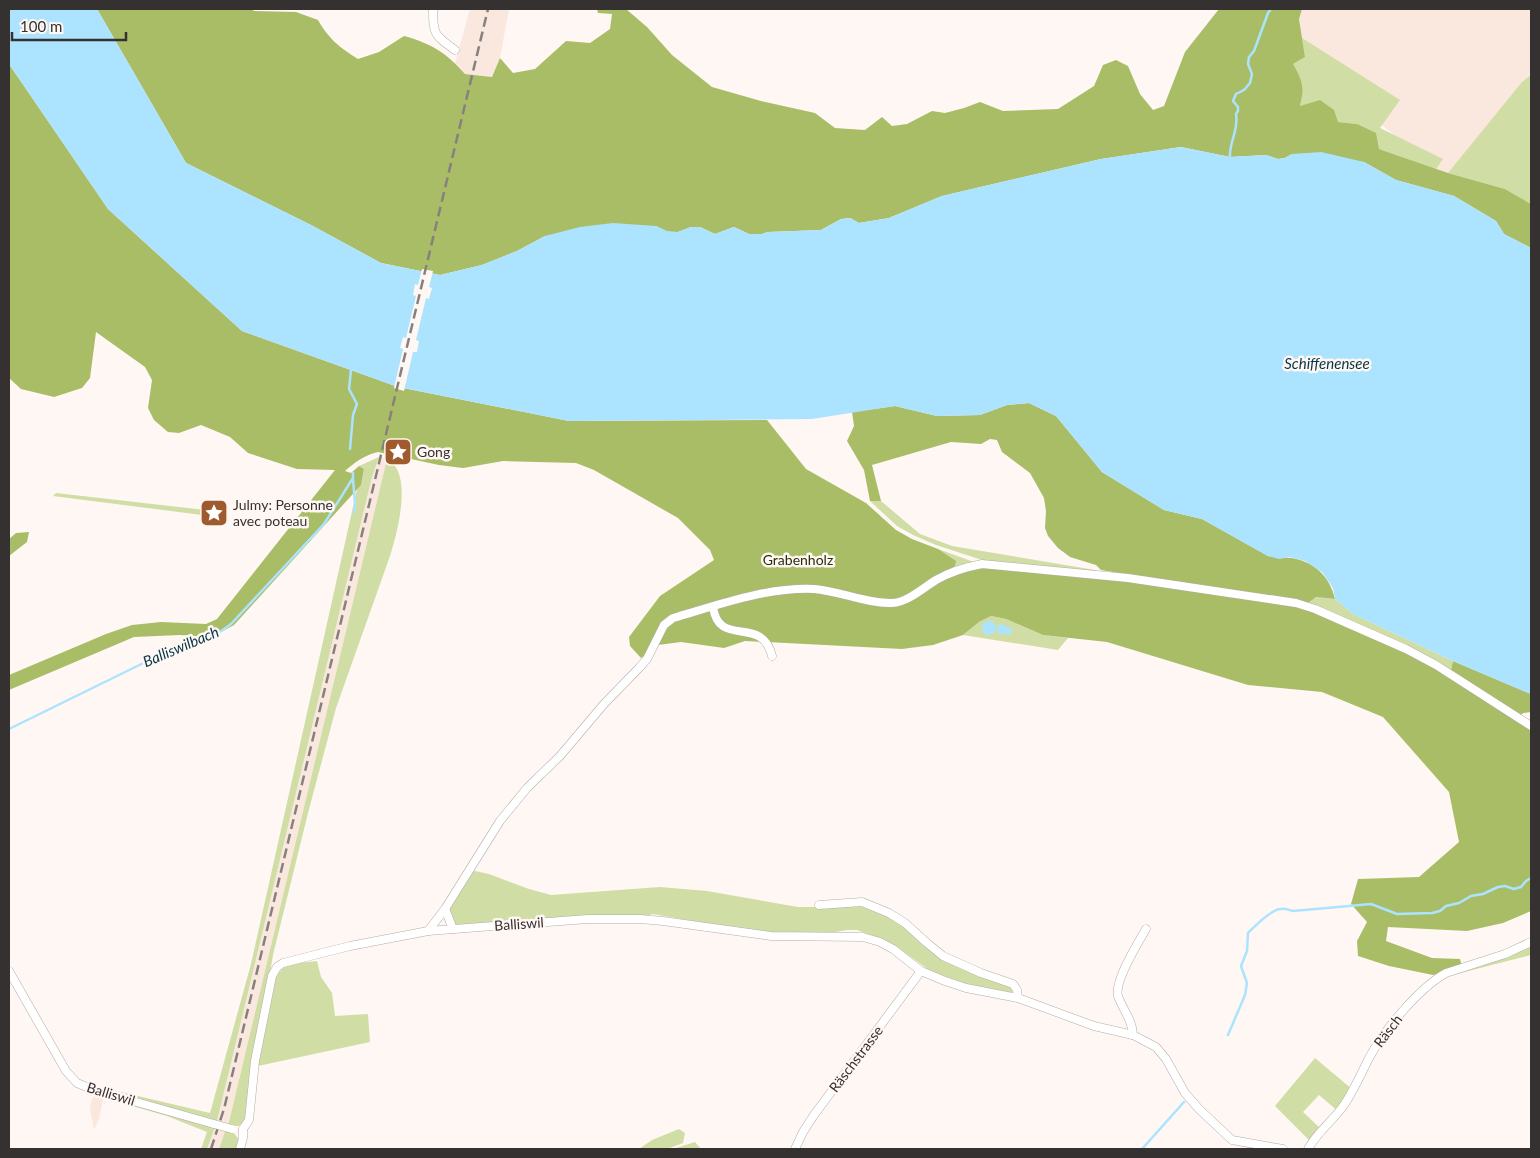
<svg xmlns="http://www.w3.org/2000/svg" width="1540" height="1158" viewBox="0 0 1540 1158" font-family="Lato,sans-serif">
<rect width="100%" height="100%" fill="#fff7f3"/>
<!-- built -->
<g fill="#fae8df">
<path d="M 470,9 L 509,9 L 500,58 L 492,77 L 465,74 L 455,63 Z"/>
<path d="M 1282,9 L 1531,9 L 1531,79 L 1446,178 L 1290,49 Z"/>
<path d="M 379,457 L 387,459 L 228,1126 L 219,1149 L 207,1149 L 215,1127 L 372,477 Z"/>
<path d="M 98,1095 L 104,1095 L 99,1119 L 94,1130 L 90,1110 L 91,1102 L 93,1097 Z"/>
</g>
<!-- green -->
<g fill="#d0dea6">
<path d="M 1302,38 L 1400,100 L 1380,128 L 1443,159 L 1436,169 L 1379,149 L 1357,124 L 1338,122 L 1300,106 L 1302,97 L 1293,64 L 1305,57 Z"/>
<path d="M 1531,75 L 1531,204 L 1505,189 L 1448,173 L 1522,82 Z"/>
<path d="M 379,457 L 372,477 L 217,1121 L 87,1084 L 210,1113 L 251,964 L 357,489 L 361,484 L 364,469 L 359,466 Z"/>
<path d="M 387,459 C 414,472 397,534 390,556 L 336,708 L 308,813 L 273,955 L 245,1120 L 239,1126 L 228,1126 Z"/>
<path d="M 56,493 L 214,511 L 227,516 L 226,520 L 210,516 L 53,496 Z"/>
<path d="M 870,501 L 881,501 L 920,534 L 952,546 L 1095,570 L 1095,572 L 985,561 L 936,545 L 913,535 L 897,526 Z"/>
<path d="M 938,549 L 974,562 L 974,563 L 950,569 Z"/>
<path d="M 1316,597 L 1335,599 L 1353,614 L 1453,661 L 1451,670 L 1307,604 Z"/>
<path d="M 991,616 L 1006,619 L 1043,635 L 1068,638 L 1058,650 L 963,635 L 979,622 Z"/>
<path d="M 475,871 L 489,874 L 529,889 L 551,895 L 660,887 L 707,891 L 798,907 L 821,907 L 859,904 L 895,917 L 931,949 L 1010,985 L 1014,991 L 1009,993 L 974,986 L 932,972 L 894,945 L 882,939 L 857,930 L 847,930 L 823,934 L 770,934 L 652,914 L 648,916 L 458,925 L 453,923 L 449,913 L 450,907 L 472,872 Z"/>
<path d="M 1531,944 L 1531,955 L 1445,977 Z"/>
<path d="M 317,961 L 321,977 L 332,993 L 335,1016 L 368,1014 L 370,1042 L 258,1066 L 276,978 C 285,959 300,964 317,961 Z"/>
<path d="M 1315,1058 L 1353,1090 L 1339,1112 L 1319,1095 L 1303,1112 L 1322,1130 L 1312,1143 L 1275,1106 Z"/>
<path d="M 104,1095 L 215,1127 L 207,1149 L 201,1149 L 207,1132 L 167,1116 L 104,1098 Z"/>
<path d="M 226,1129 L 234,1133 L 239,1140 L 237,1149 L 219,1149 Z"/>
<path d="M 679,1129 L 685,1133 L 683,1143 L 667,1149 L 639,1149 L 652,1140 Z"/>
<path d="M 695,1142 L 701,1149 L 673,1149 Z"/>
</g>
<!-- forest -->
<g fill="#a9bd67">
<path d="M 97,9 L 252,9 L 254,11 L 296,12 L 318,20 C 329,39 339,47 358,59 L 379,52 L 404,36 C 430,43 447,53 465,74 L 492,77 L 500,58 L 513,73 L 535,69 L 566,41 L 590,43 L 610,29 L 612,14 L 598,13 L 597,9 L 626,9 L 647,27 L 672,55 L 712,87 L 761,101 L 815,113 L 835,128 L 865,130 L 882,117 L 892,126 L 907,124 L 932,111 L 945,113 L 964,108 L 980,102 L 1003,111 L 1058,109 L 1094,86 L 1103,65 L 1116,60 L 1128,66 L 1140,94 L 1153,110 L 1164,106 L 1185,52 L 1219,9 L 1302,9 L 1299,19 L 1305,57 L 1293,64 C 1302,80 1305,87 1300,106 L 1320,100 L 1334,110 L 1338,122 L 1357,124 L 1376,133 L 1379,149 L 1448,173 L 1505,189 L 1531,204 L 1531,248 L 1504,234 L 1496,221 L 1454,196 L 1396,180 L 1364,162 L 1292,154 L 1285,158 L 1278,159 L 1266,155 L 1230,157 L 1181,147 L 1101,159 L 942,196 L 889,218 L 859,223 L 850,218 L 841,219 L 821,230 L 768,232 L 762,234 L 749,234 L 734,227 L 715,234 L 700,227 L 691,227 L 678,232 L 667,232 L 656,226 L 545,236 L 517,251 L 482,265 L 440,275 L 381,263 L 311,225 L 186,163 Z"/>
<path d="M 9,64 L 108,209 L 242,331 L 398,387 L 569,421 L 767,420 L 806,469 L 866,503 L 896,530 L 912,539 L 938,549 L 956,561 L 955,566 L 950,569 L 953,575 L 975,568 L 995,567 L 1097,579 L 1127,581 L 1293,606 L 1313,611 L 1404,652 L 1441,672 L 1531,730 L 1531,911 L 1503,923 L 1467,931 L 1388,927 L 1386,941 L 1432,958 L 1460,959 L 1462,967 L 1433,975 L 1389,966 L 1358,956 L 1357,941 L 1367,922 L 1351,904 L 1358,879 L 1419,877 L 1459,842 L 1449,792 L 1383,717 L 1322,692 L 1248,685 L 1107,642 L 1043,635 L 1006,619 L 991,616 L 979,622 L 963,635 L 933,645 L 902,649 L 745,641 L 724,648 L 681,642 L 658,645 L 641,658 L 630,646 L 629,637 L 660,596 L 714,560 L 710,550 L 678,518 L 594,470 L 576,463 L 503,461 L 463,468 L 439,465 L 378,452 C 365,455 355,462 345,471 L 351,473 L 359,466 L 364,469 L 361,485 L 234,625 L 212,637 L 180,635 L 134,637 L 9,690 L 9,675 L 106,634 L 132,625 L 161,622 L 206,624 L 217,619 L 335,470 L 297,469 L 248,453 L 230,437 L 201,425 L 179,433 L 168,432 L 154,420 L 148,408 L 152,380 L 145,367 L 96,332 L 90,378 L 82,388 L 54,397 L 21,389 L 9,378 Z"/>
<path d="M 1029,403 L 1056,416 L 1102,472 L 1164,510 L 1202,519 L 1268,556 C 1276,558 1284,557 1292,558 C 1315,562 1330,577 1335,599 L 1316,597 L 1307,604 L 1101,570 L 1096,565 L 1070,557 L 1058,548 L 1048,536 L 1045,528 L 1046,511 L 1044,498 L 1030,473 L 1002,452 L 997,440 L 990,439 L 981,444 L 951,442 L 872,465 L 881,501 L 870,501 L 864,470 L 847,441 L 854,426 L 852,412 L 895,406 L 937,416 L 980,415 L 1007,405 Z"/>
<path d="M 29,532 L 27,542 L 9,556 L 9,539 L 16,533 Z"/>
<path d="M 1453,661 L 1531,694 L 1531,712 L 1523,713 L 1521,715 L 1451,670 Z"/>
</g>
<!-- water -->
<g fill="#ace3ff">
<path d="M 9,9 L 97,9 L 186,163 L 311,225 L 381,263 L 440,275 L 482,265 L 517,251 L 545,236 L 580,227 L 613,223 L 656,226 L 667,231 L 678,232 L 691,227 L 700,227 L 715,234 L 734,227 L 749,234 L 762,234 L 768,232 L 821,230 L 841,219 L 850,218 L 859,223 L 889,218 L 942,196 L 1101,159 L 1181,147 L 1230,157 L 1266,155 L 1278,159 L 1285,158 L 1292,154 L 1321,152 L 1364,162 L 1396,180 L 1454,196 L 1496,221 L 1504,234 L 1531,248 L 1531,694 L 1453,661 L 1353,614 L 1335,599 L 1333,588 L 1322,572 L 1305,561 L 1290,557 L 1279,559 L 1268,556 L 1202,519 L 1164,510 L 1102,472 L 1056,416 L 1029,403 L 1007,405 L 980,415 L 937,416 L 895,406 L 812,419 L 569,421 L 398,387 L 242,331 L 108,209 L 9,64 Z"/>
<circle cx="989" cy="628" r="7"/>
<path d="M 1001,624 L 1010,628 L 1012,630 L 1011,634 L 999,634 L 997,630 L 998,625 Z"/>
</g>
<!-- pier -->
<path fill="#fff7f3" d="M 422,269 L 433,271 L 429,287 L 432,288 L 429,299 L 426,298 L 416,340 L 419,341 L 417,352 L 413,352 L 404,391 L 394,388 L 403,349 L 400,348 L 403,337 L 406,338 L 416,296 L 413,295 L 415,284 L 418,285 Z"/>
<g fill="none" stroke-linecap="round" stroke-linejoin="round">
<!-- stream -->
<g stroke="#ace3ff" stroke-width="2.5">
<path d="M 1230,157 C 1229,142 1239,130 1236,114 L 1238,111 L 1238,107 L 1233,101 L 1236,94 L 1244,90 L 1250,83 L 1252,74 L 1248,64 L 1249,57 L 1254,51 L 1268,13 L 1271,9"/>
<path d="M 350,449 L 353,415 L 357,404 L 349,389 L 351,370"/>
<path d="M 353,479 L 355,504 L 354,512"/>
<path d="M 9,729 L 174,648 L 217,634 L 231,624 L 324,524 L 353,478 L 353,473"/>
<path d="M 1228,1035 L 1245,995 L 1247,983 L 1241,966 L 1247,951 L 1248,933 C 1255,926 1271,909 1281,909 C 1285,908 1289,910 1293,911 L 1371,904 L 1397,914 L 1432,913 L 1440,911 L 1446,906 L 1459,903 L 1471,896 L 1483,894 L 1498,887 L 1505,886 L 1514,889 L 1521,887 L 1526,881 L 1531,878"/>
<path d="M 1142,1149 L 1184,1102"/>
</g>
<defs>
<g id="minor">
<path d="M 433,9 C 433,34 434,35 455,50"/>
<path d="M 713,607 C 719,649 762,614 772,656"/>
<path d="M 819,905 L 862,902 L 889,913 L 905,923 L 927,943 L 943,956 L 981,973 L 1013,984 L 1017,990 L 1018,998"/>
<path d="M 445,909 L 453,929"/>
<path d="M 428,931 L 445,909 L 500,821 L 527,788 L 560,756 L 604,704 L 639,668 L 647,659 L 664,625 L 673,618 C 718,605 766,587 814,589 C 840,591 867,604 892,603 C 908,602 923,588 936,580 C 950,572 966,567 982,564 L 1128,578 L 1296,603 L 1315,609 L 1406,649 L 1436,665 L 1531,726"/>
<path d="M 9,971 L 66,1071 L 77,1083 L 94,1090 L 214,1124"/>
<path d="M 1133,1035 C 1133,1021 1123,1010 1118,996 C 1114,981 1138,943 1146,929"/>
<path d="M 243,1129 L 249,1120 L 255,1061 L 272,976 L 277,967 L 283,963 L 350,946 L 428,931 L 588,919 L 640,919 L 663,921 L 771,936 L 863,937 L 880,942 L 893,949 L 921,971 L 945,981 L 966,988 L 1018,998 L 1094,1026 L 1133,1035 L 1156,1047 L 1166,1059 L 1185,1093 L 1199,1109 L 1232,1140 L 1283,1149"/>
<path d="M 240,1149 L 243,1138 L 243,1129"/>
<path d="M 795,1149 L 803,1132 L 814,1115 L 921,971"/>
<path d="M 1308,1149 C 1317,1132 1333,1121 1344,1105 C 1354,1090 1361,1074 1369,1058 C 1384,1030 1419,988 1446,973 L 1505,954 L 1531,942"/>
</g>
</defs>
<!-- minor casing -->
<use href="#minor" stroke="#b6aca8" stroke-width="9"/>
<!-- minor -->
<use href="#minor" stroke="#fff" stroke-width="8"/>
<!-- rail -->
<path stroke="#86807e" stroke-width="2.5" stroke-dasharray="10 5" stroke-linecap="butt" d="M 211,1149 L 224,1109 L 488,9"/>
<defs>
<path id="minor-bridge" d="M 214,1124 L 232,1129"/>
</defs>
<!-- minor-bridge casing -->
<use href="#minor-bridge" stroke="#b6aca8" stroke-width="9" stroke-linecap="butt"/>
<!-- minor-bridge -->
<use href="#minor-bridge" stroke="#fff" stroke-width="8"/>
</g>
<!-- icons -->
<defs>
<symbol id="sight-square" viewBox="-11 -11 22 22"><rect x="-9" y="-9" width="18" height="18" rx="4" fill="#9f5a2e" stroke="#fff7f3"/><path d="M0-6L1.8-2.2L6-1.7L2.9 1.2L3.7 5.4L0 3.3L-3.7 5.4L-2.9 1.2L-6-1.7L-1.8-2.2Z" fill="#fff"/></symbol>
</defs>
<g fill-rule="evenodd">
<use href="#sight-square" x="382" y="436" width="32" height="32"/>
<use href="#sight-square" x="198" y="497" width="32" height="32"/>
</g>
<g text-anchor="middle" stroke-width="5" stroke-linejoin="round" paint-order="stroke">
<!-- poi labels -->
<g font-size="14" fill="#353130" stroke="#fff7f3" text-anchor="start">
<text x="417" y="457">Gong</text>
<text x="233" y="510">Julmy: Personne<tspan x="233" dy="16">avec poteau</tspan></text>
</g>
<!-- park labels -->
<g font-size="14" fill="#282f0a" stroke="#fff7f3">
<text x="798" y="565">Grabenholz</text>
</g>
<!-- street labels -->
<g font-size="14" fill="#353130" stroke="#fff7f3">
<text transform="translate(519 924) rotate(-4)" y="5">Balliswil</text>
<text transform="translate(1388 1031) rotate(-53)" y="5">Räsch</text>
<text transform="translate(856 1059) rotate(-53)" y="5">Räschstrasse</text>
<text transform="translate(111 1094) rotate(17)" y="5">Balliswil</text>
</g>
<!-- water labels -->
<g font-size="15" font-style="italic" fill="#063547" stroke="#fff7f3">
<text x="1327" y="369">Schiffenensee</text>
<text transform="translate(181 647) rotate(-23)" y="5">Balliswilbach</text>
</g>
</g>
<!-- border -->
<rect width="1540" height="1158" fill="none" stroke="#353130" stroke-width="20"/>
<!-- scale -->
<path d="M12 32v8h114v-8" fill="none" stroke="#353130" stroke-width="2.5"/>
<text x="20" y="32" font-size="15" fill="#353130" stroke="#fff7f3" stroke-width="4" paint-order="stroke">100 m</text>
</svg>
